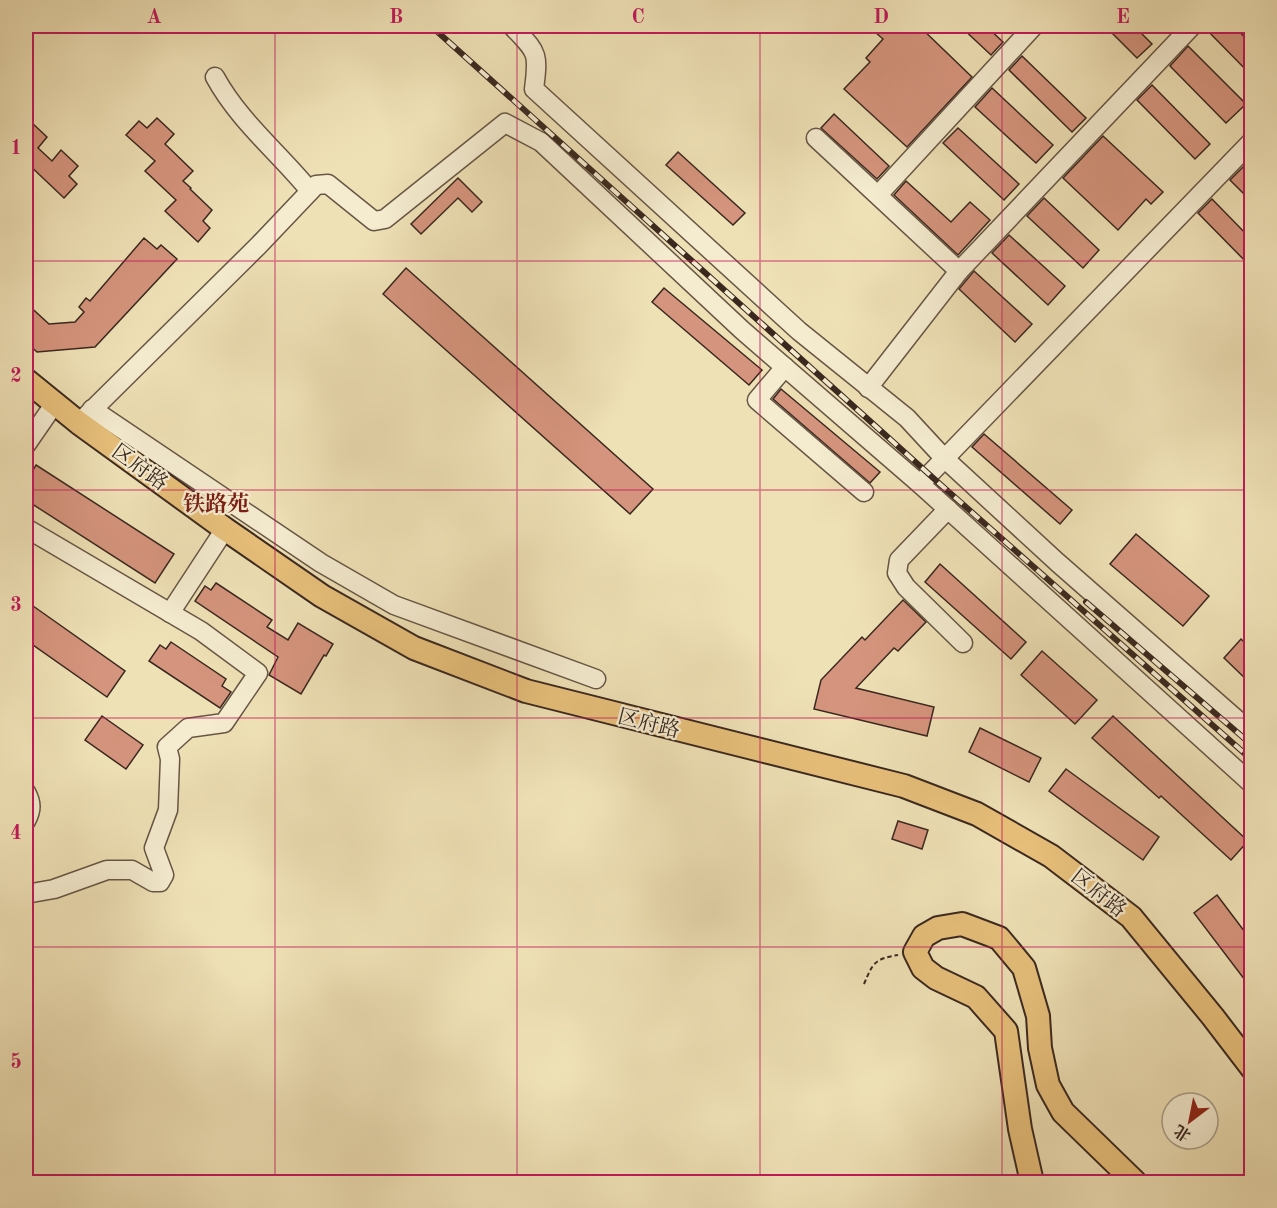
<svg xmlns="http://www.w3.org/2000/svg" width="1277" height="1208" viewBox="0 0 1277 1208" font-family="'Old Standard TT','Noto Serif SC',serif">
<rect width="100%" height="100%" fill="#efe1b6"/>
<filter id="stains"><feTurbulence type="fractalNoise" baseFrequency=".00333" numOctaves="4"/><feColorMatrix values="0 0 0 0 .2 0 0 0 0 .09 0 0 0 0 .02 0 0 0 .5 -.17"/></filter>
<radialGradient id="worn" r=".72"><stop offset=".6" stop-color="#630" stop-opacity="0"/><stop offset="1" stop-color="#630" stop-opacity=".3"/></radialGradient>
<!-- building -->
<g fill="#d5947d" stroke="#3a281f" stroke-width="1.5">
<path d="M 881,26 L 919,26 L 972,77 L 907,147 L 844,89 L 870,62 L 866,58 L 883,39 L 875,32 Z"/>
<path d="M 960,26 L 986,26 L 1003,42 L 991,55 Z"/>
<path d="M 1105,26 L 1134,26 L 1152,44 L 1137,58 Z"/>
<path d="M 1203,26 L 1234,26 L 1251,44 L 1251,75 Z"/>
<path d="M 1188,46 L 1246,104 L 1226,123 L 1170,66 Z"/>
<path d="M 1022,56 L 1086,118 L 1072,132 L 1009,70 Z"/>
<path d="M 1152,85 L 1210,144 L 1195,159 L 1137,100 Z"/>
<path d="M 992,88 L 1053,145 L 1036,163 L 975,107 Z"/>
<path d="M 834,114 L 889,166 L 877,179 L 821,128 Z"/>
<path d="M 157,118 L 174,134 L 165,144 L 193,171 L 183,181 L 191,188 L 190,189 L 212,210 L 203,221 L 210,228 L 198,242 L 165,211 L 176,200 L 145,171 L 155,161 L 126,135 L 139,121 L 147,128 Z"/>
<path d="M 30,121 L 47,137 L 38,148 L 52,161 L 61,150 L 78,166 L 69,176 L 77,184 L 64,198 L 26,162 L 26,126 Z"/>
<path d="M 958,128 L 1019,184 L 1004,200 L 943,143 Z"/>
<path d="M 1103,136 L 1163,192 L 1151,204 L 1146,199 L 1118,230 L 1063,178 Z"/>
<path d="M 678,152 L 745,213 L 733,225 L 666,165 Z"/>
<path d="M 1244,166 L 1251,174 L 1251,201 L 1230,180 Z"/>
<path d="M 458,178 L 482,202 L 472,212 L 458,198 L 421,234 L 411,224 Z"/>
<path d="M 906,181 L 951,222 L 970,202 L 990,220 L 958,255 L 894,195 Z"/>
<path d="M 1044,198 L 1099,250 L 1083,268 L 1027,216 Z"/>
<path d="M 1212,199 L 1251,239 L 1251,267 L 1198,213 Z"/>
<path d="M 1009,235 L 1065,286 L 1048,305 L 992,253 Z"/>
<path d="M 144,238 L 157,249 L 161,245 L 177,259 L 95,347 L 37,352 L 26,342 L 26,303 L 49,324 L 75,322 L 84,312 L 79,307 L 86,298 L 90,301 Z"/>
<path d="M 406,268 L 653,489 L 630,514 L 383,294 Z"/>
<path d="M 974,271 L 1032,324 L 1015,342 L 959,289 Z"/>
<path d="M 664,288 L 762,370 L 749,385 L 652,302 Z"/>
<path d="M 781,389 L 880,472 L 870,483 L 773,399 Z"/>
<path d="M 984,434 L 1072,510 L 1060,524 L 972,447 Z"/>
<path d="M 36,465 L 174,554 L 155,583 L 26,500 L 26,482 Z"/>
<path d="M 1136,534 L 1209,596 L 1183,626 L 1110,564 Z"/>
<path d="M 940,564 L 1026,642 L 1011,659 L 925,582 Z"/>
<path d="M 216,583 L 272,620 L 267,627 L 288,640 L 298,623 L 333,644 L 326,656 L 324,655 L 301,694 L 269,675 L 278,657 L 195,601 L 205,586 L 211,590 Z"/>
<path d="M 903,600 L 926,622 L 898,651 L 894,648 L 856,688 L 934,707 L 927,736 L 814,709 L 821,680 L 862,637 L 865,640 Z"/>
<path d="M 26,601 L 125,671 L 107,697 L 26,640 Z"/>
<path d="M 1241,639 L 1251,649 L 1251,684 L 1224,658 Z"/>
<path d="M 171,642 L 226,679 L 222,686 L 231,692 L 220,708 L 149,661 L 160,645 L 166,649 Z"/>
<path d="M 1042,651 L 1097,700 L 1075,724 L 1021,675 Z"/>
<path d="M 102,716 L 143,745 L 126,769 L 85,740 Z"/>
<path d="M 1113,716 L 1248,841 L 1231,860 L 1161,796 L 1159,798 L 1092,738 Z"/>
<path d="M 980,728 L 1041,758 L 1029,782 L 969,752 Z"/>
<path d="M 1066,769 L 1159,837 L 1143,860 L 1049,791 Z"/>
<path d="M 898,821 L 928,830 L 922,849 L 892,839 Z"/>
<path d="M 1217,895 L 1251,940 L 1251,988 L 1194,913 Z"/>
</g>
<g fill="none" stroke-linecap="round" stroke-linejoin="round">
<defs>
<g id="minor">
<path d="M 512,26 C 537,53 539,51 534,89 L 799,331 L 907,418 L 944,458 L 1057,562 L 1252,733"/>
<path d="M 215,77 C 239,121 279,153 310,191"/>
<path d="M 816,138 L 959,271"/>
<path d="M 878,195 L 1034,26"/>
<path d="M 785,367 L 757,400 L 864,492"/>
<path d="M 868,388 L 959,271 L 1192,26"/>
<path d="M 92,409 L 321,563 L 394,605 L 596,679"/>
<path d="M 79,423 L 258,246 L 316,185 L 328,184 L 374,221 L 385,219 L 505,123 L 541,142 L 742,330 L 920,484 L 1252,784"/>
<path d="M 26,445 L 55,403"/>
<path d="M 920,484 L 1252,141"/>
<path d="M 948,509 L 899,560 L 897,573 L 906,587 L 963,643"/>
<path d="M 26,528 L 201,631 L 258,673 L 224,723 L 188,728 L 167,747 L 170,759 L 168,810 L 154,848 L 164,875 L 160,882 L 153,882 L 132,870 L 107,870 L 54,889 L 26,894"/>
<path d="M 170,613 L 225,529"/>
<path d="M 26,792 C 32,803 32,810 26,821"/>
</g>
<g id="major">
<path d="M 26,380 L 79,423 L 225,529 L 322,596 L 414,648 L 526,691 L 904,786 L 977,814 L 1051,856 L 1131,917 L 1213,1017 L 1252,1068"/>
<path d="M 1032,1182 L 1020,1129 L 1006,1031 L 976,997 L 936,978 L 923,968 L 915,952 L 924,936 L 938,928 L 962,924 L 999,938 L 1024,968 L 1038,1016 L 1040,1048 L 1048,1085 L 1063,1112 L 1135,1182"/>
</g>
</defs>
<!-- minor casing -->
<use href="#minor" stroke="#675645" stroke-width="21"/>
<!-- major casing -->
<use href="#major" stroke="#3a281f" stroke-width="26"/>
<!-- path -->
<path stroke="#3a281f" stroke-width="2" stroke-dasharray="4.5 3" stroke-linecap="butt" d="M 864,984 C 873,963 874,959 898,955"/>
<!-- minor -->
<use href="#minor" stroke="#f5ecd0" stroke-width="18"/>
<!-- major -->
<use href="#major" stroke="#e8c07b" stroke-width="22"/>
<defs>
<g id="rail">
<path d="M 431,26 L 941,485 L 1252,760"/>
<path d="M 1086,602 L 1252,745"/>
</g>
</defs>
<!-- rail casing -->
<use href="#rail" stroke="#3a281f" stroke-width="6"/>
<!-- rail -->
<use href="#rail" stroke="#f5ecd0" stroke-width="4" stroke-dasharray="11" stroke-linecap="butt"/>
</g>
<!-- grid -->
<path fill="none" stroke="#c2185b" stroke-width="1.5" stroke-opacity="0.55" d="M 275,26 L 275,1182M 517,26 L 517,1182M 760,26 L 760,1182M 1002,26 L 1002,1182M 26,261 L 1252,261M 26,490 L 1252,490M 26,718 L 1252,718M 26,947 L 1252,947"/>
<g text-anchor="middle" stroke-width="4.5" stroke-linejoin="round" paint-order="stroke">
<!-- street labels -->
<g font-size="21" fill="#3a281f" stroke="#f5ecd0">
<text transform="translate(140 467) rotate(36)" y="7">区府路</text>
<text transform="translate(649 723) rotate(14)" y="7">区府路</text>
<text transform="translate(1099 893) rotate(38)" y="7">区府路</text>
</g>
<!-- neighbourhood labels -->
<g font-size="22" font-weight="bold" fill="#7a1f14" stroke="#f5ecd0">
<text x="216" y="511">铁路苑</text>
</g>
</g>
<!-- margin -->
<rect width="1277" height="1208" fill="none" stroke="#efe1b6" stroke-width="66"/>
<!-- north arrow -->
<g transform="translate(1190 1121) rotate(212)"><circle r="28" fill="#f5ecd0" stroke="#aa9e89" stroke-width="1.5"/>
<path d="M0-4.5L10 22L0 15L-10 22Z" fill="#8f2418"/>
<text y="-9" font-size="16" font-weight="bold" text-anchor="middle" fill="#3a281f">北</text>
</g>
<rect x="33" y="33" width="1211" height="1142" fill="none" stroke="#c2185b" stroke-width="2"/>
<g font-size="20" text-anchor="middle" font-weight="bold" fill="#c2185b">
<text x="154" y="23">A</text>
<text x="396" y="23">B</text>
<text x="638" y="23">C</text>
<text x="881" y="23">D</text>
<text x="1123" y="23">E</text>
<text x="16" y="154">1</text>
<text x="16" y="382">2</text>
<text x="16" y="611">3</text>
<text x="16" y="839">4</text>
<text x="16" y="1068">5</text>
</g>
<rect width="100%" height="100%" filter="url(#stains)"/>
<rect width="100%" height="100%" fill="url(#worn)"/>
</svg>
